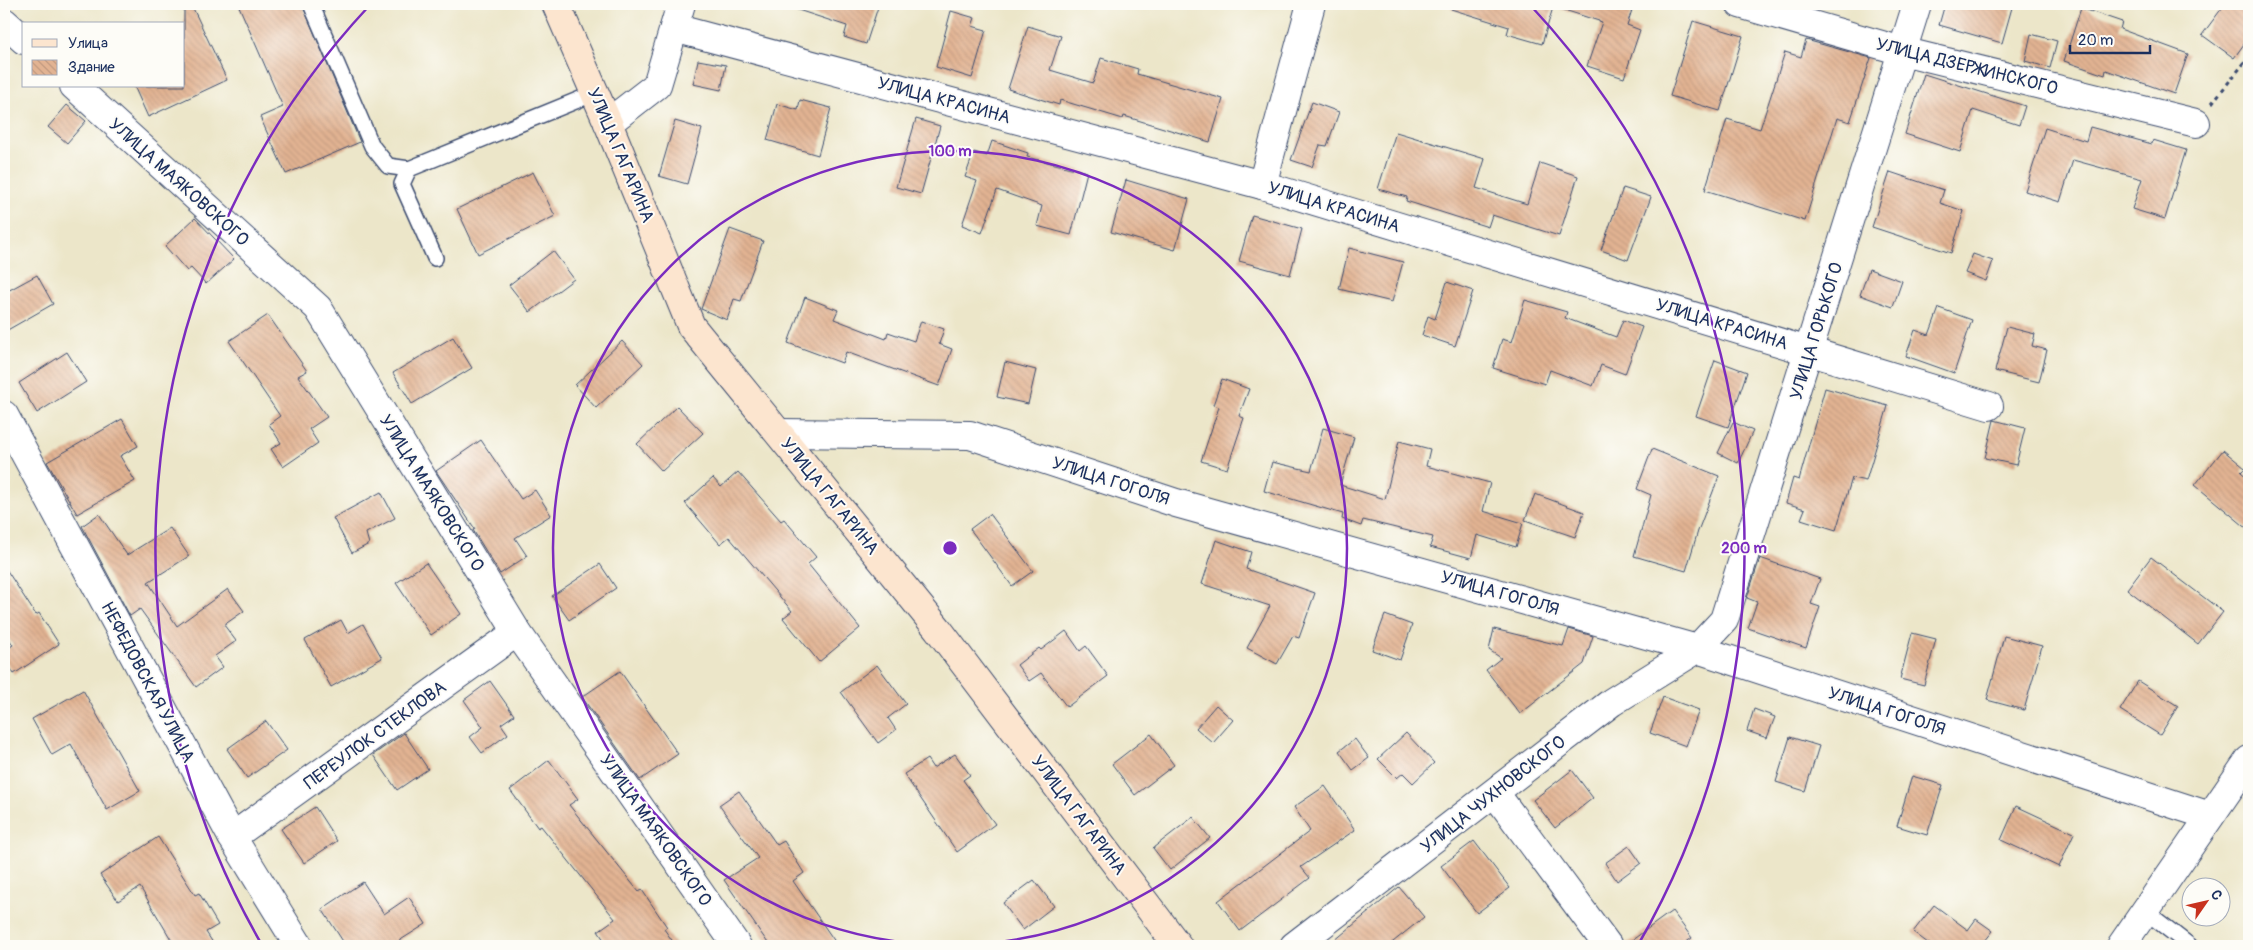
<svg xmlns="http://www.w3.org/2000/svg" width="2253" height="950" viewBox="0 0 2253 950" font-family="Pangolin,sans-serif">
<defs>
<pattern id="building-back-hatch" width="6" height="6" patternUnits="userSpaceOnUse" patternTransform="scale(1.25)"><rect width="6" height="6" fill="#e2b392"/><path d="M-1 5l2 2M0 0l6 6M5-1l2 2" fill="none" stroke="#c19a80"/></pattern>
</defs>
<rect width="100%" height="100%" fill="#fdfcf7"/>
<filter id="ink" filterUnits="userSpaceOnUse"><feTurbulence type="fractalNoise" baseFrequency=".02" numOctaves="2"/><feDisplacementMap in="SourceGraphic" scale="10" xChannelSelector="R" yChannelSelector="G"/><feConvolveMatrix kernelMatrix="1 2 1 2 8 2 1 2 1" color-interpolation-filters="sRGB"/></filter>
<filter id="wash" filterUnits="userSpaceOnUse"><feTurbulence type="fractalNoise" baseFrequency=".0096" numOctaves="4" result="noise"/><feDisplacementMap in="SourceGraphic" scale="20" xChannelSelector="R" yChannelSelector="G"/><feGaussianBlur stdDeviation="1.12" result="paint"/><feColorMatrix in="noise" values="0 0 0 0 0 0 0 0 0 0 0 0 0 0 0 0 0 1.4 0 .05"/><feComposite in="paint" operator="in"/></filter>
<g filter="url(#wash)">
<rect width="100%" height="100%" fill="#ece6c9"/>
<g id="blocks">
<!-- building -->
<g fill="url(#building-back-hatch)">
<path d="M 184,4 L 191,4 L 227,80 L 148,117 L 134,86 L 184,86 Z"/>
<path d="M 238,4 L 302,4 L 360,142 L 286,174 L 260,117 L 283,107 Z"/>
<path d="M 793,4 L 879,4 L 866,44 L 844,37 L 847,26 L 792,8 Z"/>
<path d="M 1451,4 L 1554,4 L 1542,44 L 1507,34 L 1509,27 L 1451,9 Z"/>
<path d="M 1559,4 L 1634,4 L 1627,25 L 1640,30 L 1624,78 L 1587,66 L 1602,22 L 1558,8 Z"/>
<path d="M 1945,4 L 2013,4 L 2002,43 L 1939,25 Z"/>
<path d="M 2225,4 L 2249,4 L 2249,37 L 2234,58 L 2202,35 Z"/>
<path d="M 2081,8 L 2122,22 L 2120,29 L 2188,54 L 2174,94 L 2106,70 L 2105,75 L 2064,61 Z"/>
<path d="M 951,11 L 975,18 L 972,26 L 986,30 L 972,78 L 936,67 Z"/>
<path d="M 1693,21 L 1743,36 L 1720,111 L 1670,96 Z"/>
<path d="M 1028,26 L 1061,36 L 1050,70 L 1093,83 L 1101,58 L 1138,69 L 1137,74 L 1223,99 L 1210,142 L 1124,116 L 1123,119 L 1060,100 L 1059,105 L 1008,89 Z"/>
<path d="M 2031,34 L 2057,41 L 2050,68 L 2025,61 Z"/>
<path d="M 1806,40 L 1871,58 L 1850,122 L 1837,118 L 1805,221 L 1705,190 L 1727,119 L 1760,129 L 1785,52 L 1801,57 Z"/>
<path d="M 698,60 L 726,65 L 721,90 L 693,84 Z"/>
<path d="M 1924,74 L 2025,106 L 2019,125 L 1973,110 L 1960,152 L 1905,134 Z"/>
<path d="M 800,100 L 831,108 L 818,155 L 767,140 L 777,104 L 798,110 Z"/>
<path d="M 1312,102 L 1339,112 L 1327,146 L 1320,145 L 1312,167 L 1291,160 Z"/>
<path d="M 67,105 L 86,121 L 67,143 L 48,127 Z"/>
<path d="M 916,119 L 940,126 L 921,194 L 896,187 Z"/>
<path d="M 675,121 L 702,129 L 687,184 L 659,176 Z"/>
<path d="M 2090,127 L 2152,144 L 2153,140 L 2186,150 L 2165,219 L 2132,209 L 2142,179 L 2073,160 L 2060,202 L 2025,191 L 2045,128 L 2086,141 Z"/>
<path d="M 1396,132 L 1485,159 L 1476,188 L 1527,204 L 1540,163 L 1578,176 L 1559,236 L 1492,215 L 1488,227 L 1406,201 L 1407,197 L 1378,189 Z"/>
<path d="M 992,141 L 1028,153 L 1027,157 L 1087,172 L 1071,235 L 1037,226 L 1042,206 L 997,190 L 982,233 L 962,225 L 977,181 L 965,177 L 974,152 L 987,156 Z"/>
<path d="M 533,172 L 555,216 L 478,254 L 457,209 Z"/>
<path d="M 1890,172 L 1944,190 L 1940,203 L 1964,211 L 1951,253 L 1872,227 Z"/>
<path d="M 1126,180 L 1189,199 L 1175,250 L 1111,232 Z"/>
<path d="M 1623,188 L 1651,197 L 1628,260 L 1601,250 Z"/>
<path d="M 1252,215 L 1302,229 L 1290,275 L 1239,261 Z"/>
<path d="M 195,218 L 234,259 L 206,284 L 191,268 L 187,271 L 165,246 Z"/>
<path d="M 730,229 L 763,241 L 741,301 L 734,299 L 727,320 L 701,309 Z"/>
<path d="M 1349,248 L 1403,262 L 1392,302 L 1339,289 Z"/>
<path d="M 553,251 L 574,279 L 530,312 L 509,285 Z"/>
<path d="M 1973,254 L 1993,261 L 1986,281 L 1965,273 Z"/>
<path d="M 1869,269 L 1902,281 L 1893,307 L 1860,295 Z"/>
<path d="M 37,275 L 53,304 L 4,332 L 4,293 Z"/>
<path d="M 1447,282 L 1473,291 L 1455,346 L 1422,335 L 1428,316 L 1435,319 Z"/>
<path d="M 805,297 L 838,310 L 834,319 L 886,339 L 888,332 L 914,341 L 921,321 L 944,329 L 939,344 L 952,349 L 939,386 L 846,352 L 842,363 L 788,343 Z"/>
<path d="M 1525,300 L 1567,312 L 1565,318 L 1616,337 L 1623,320 L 1642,327 L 1625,374 L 1601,365 L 1593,386 L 1550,370 L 1545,384 L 1493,368 L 1502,339 L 1512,342 Z"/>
<path d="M 1939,308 L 1972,320 L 1954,373 L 1906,356 L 1915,330 L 1929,335 Z"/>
<path d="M 268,315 L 307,371 L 298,376 L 327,417 L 309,429 L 318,443 L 283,467 L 271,449 L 281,443 L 269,424 L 280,416 L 229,341 Z"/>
<path d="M 2007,327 L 2035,334 L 2032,346 L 2047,350 L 2039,382 L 1995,371 Z"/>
<path d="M 453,337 L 472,368 L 412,404 L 393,373 Z"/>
<path d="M 622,341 L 643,364 L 596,408 L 575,385 Z"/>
<path d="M 67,352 L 86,382 L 37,413 L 19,383 Z"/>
<path d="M 1715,360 L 1747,372 L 1728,427 L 1696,416 Z"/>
<path d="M 1005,362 L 1036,370 L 1028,404 L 997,397 Z"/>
<path d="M 1222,379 L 1249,389 L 1239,416 L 1244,418 L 1227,469 L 1201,461 L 1219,407 L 1213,405 Z"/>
<path d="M 1825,388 L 1888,406 L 1866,481 L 1852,478 L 1836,530 L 1801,519 L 1805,509 L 1786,503 L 1793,478 L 1799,480 Z"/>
<path d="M 677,406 L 703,433 L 662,471 L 637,444 Z"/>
<path d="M 122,419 L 138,446 L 120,456 L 135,481 L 77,514 L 47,462 Z"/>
<path d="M 1994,420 L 2025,428 L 2016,465 L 1985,458 Z"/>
<path d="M 1733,422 L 1753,431 L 1738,463 L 1718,453 Z"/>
<path d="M 1323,428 L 1354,437 L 1340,485 L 1385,499 L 1399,441 L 1430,449 L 1426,466 L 1490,483 L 1483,511 L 1523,523 L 1516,547 L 1477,535 L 1471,558 L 1430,547 L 1433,537 L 1363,520 L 1361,526 L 1342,519 L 1343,514 L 1264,491 L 1272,462 L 1311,471 Z"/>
<path d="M 481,440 L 521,499 L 535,490 L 551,515 L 515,538 L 527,556 L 500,574 L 473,530 L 475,529 L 436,471 Z"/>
<path d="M 1652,449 L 1719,476 L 1698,531 L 1686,571 L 1634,556 L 1651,495 L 1637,489 Z"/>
<path d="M 2223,450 L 2245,468 L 2241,472 L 2249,479 L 2249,530 L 2195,485 Z"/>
<path d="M 738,472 L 781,521 L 784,519 L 816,557 L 808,564 L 860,628 L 819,662 L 783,618 L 792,611 L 729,537 L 720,544 L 685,503 L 713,478 L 721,487 Z"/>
<path d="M 381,492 L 395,518 L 366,533 L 369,544 L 352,553 L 333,518 Z"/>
<path d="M 1535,494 L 1584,512 L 1575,537 L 1525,520 Z"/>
<path d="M 99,514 L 127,555 L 170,528 L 189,556 L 148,582 L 177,626 L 228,589 L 244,611 L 224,625 L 236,641 L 215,656 L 223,667 L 196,687 L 140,609 L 130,616 L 82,526 Z"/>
<path d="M 990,514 L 1033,571 L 1012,586 L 970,529 Z"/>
<path d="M 1216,540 L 1251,552 L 1246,569 L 1315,593 L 1299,638 L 1293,636 L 1277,664 L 1247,648 L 1270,606 L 1202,584 Z"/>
<path d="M 2151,557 L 2223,612 L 2198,644 L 2127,589 Z"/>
<path d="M 1760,558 L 1820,579 L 1811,604 L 1820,607 L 1806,648 L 1748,628 L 1757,602 L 1747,598 Z"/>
<path d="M 426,563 L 461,614 L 431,635 L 396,583 Z"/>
<path d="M 600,564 L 616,588 L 569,620 L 552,596 Z"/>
<path d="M 4,566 L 36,615 L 39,613 L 59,644 L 14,674 L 4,658 L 4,651 L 13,645 L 4,631 Z"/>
<path d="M 1385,615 L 1412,625 L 1400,660 L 1372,650 Z"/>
<path d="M 341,620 L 348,633 L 363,624 L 382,658 L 331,687 L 305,640 Z"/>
<path d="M 1494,629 L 1563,646 L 1569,629 L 1593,636 L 1584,664 L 1520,714 L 1486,670 L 1501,658 L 1489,650 Z"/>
<path d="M 1066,631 L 1080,651 L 1086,646 L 1108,676 L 1067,707 L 1041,673 L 1029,681 L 1017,665 L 1039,648 L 1041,650 Z"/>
<path d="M 1912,633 L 1936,639 L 1924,685 L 1900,679 Z"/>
<path d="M 2004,636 L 2042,646 L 2024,710 L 1987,700 Z"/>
<path d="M 877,665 L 906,704 L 888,718 L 896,730 L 878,743 L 841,692 Z"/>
<path d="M 620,671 L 678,754 L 640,780 L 582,697 Z"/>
<path d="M 490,681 L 514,715 L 501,724 L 508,734 L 482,753 L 470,737 L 483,727 L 464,700 Z"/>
<path d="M 2138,681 L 2178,706 L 2160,735 L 2120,710 Z"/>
<path d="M 83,690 L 140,791 L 107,810 L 71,744 L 52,755 L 32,719 Z"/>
<path d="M 1663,697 L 1699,710 L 1686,746 L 1650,733 Z"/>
<path d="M 1216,705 L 1233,720 L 1213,743 L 1196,728 Z"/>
<path d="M 1754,709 L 1775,717 L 1767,738 L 1747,731 Z"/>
<path d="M 266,721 L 287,750 L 247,778 L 227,749 Z"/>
<path d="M 404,733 L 428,769 L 397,790 L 373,755 Z"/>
<path d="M 1406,733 L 1434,763 L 1413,783 L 1403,773 L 1397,778 L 1378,759 Z"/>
<path d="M 1151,734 L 1174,765 L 1135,795 L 1112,764 Z"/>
<path d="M 1790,737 L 1819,746 L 1805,791 L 1776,782 Z"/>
<path d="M 1355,739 L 1369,758 L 1353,770 L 1339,751 Z"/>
<path d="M 955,754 L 970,775 L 963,780 L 995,824 L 957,852 L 904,774 L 927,759 L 933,768 Z"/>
<path d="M 549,760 L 578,799 L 569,805 L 639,892 L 642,890 L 667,927 L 664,929 L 676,946 L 608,946 L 598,931 L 615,919 L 541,826 L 538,828 L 510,790 Z"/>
<path d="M 1572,770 L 1593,798 L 1555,828 L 1533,800 Z"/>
<path d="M 1912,776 L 1943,785 L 1927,835 L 1897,826 Z"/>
<path d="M 1325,786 L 1355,830 L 1301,867 L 1310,878 L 1240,931 L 1218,901 L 1310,831 L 1294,807 Z"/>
<path d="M 739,791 L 777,845 L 784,841 L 804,873 L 793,881 L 838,946 L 770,946 L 724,880 L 758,858 L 719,805 Z"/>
<path d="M 2016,806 L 2074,833 L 2059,867 L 2001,840 Z"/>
<path d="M 315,807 L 337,841 L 304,863 L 281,829 Z"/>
<path d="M 1193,817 L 1210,838 L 1170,870 L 1153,848 Z"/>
<path d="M 158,837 L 195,895 L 199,893 L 218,925 L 206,932 L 215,946 L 175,946 L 140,887 L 118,901 L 100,875 Z"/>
<path d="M 1474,841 L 1510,888 L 1477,913 L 1441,866 Z"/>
<path d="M 1629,846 L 1641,863 L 1617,881 L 1605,863 Z"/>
<path d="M 1034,880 L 1054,906 L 1023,930 L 1003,903 Z"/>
<path d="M 363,882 L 384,914 L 409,897 L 426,924 L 391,946 L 346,946 L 322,909 Z"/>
<path d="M 1399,887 L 1424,917 L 1388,946 L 1328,946 Z"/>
<path d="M 1934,905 L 1968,930 L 1976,919 L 1993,931 L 1984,942 L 1990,946 L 1932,946 L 1913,932 Z"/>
<path d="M 1672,911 L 1692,938 L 1681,946 L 1624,946 Z"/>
</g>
</g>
</g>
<g filter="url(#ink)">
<use href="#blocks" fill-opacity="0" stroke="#3a4a6e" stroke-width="1"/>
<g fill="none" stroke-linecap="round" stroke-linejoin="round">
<defs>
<g id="service">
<path d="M 311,4 L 372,146 L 388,166 L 409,169 L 595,93"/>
<path d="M 409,169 L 402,184 L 435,258"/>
<path d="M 2145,911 L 2190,946"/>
</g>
<g id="minor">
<path d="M 1740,4 L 1902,51 L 2196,123"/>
<path d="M 4,22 L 24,40"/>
<path d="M 674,28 L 1262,185 L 1989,406"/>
<path d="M 74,86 L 318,308 L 517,632 L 737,946"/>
<path d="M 608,123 L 657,85 L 681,4"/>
<path d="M 1262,185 L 1311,4"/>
<path d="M 4,415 L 232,837 L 299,946"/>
<path d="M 779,433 L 970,435 L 1176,503 L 1697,649 L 2210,816"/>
<path d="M 1495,793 L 1608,946"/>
<path d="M 232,837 L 517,632"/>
<path d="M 1294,946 L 1612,702 L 1697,649 L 1724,620 L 1917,4"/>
</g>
<path id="tertiary" d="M 2121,946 L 2249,760"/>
<path id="secondary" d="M 556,4 L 608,123 L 691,326 L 938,629 L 1178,946"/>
</defs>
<!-- service casing -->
<use href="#service" stroke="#3a4a6e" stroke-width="18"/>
<!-- minor casing -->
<use href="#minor" stroke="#3a4a6e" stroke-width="30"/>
<!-- tertiary casing -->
<use href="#tertiary" stroke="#3a4a6e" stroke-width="30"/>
<!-- secondary casing -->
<use href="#secondary" stroke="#3a4a6e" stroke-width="30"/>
<!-- path -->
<path stroke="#3a4a6e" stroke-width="3" stroke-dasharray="4 4" stroke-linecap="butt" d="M 2212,103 L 2249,57"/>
<!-- service -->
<use href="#service" stroke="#fff" stroke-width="15"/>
<!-- minor -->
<use href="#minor" stroke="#fff" stroke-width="28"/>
<!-- tertiary -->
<use href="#tertiary" stroke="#fff" stroke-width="28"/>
<!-- secondary -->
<use href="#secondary" stroke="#fce5cf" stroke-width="28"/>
</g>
</g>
<!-- distance rings -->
<g fill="none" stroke="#7b2cbf" stroke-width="2.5">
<circle cx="950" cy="548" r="397"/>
<path d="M262 945A794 794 0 0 1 369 6M1531 6A794 794 0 0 1 1638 945"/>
</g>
<g text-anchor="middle" stroke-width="4" stroke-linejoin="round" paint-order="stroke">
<!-- street labels -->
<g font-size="18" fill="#1b2f5e" stroke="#fdfcf7">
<text transform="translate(1967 66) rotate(14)" y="6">УЛИЦА ДЗЕРЖИНСКОГО</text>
<text transform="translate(944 100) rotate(15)" y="6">УЛИЦА КРАСИНА</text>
<text transform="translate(621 155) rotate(67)" y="6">УЛИЦА ГАГАРИНА</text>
<text transform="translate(179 182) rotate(42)" y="6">УЛИЦА МАЯКОВСКОГО</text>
<text transform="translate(1334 207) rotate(17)" y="6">УЛИЦА КРАСИНА</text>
<text transform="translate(1722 324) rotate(17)" y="6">УЛИЦА КРАСИНА</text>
<text transform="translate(1816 331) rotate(-73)" y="6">УЛИЦА ГОРЬКОГО</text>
<text transform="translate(1111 481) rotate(18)" y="6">УЛИЦА ГОГОЛЯ</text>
<text transform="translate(432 493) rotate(58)" y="6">УЛИЦА МАЯКОВСКОГО</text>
<text transform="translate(830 496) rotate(51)" y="6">УЛИЦА ГАГАРИНА</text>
<text transform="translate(1500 593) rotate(16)" y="6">УЛИЦА ГОГОЛЯ</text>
<text transform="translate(148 682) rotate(62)" y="6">НЕФЕДОВСКАЯ УЛИЦА</text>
<text transform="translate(1887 711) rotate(18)" y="6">УЛИЦА ГОГОЛЯ</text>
<text transform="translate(375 735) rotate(-36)" y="6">ПЕРЕУЛОК СТЕКЛОВА</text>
<text transform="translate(1493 794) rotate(-38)" y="6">УЛИЦА ЧУХНОВСКОГО</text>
<text transform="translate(1079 815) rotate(53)" y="6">УЛИЦА ГАГАРИНА</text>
<text transform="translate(656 830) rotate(55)" y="6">УЛИЦА МАЯКОВСКОГО</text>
</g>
</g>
<circle cx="950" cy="548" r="8" fill="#7b2cbf" stroke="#fdfcf7" stroke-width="2.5"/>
<g font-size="15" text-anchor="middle" font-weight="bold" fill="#7b2cbf" stroke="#fdfcf7" stroke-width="4" stroke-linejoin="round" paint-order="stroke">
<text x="950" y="156">100 m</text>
<text x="1744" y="553">200 m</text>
</g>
<!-- margin -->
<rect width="2253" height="950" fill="none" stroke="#fdfcf7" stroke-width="20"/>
<!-- legend -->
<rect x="22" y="22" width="162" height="65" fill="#fdfcf7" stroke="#a3aaba"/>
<rect x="32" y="39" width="25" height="8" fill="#fce5cf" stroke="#a3aaba"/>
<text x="68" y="48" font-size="15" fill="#1b2f5e">Улица</text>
<rect x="32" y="60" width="25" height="15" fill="url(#building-back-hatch)" stroke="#a3aaba"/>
<text x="68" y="72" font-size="15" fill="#1b2f5e">Здание</text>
<!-- north arrow -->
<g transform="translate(2206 902) rotate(56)"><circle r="24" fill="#fdfcf7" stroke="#a3aaba"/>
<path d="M0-4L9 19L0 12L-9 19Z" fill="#c8321e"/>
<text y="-8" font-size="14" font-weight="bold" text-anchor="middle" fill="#1b2f5e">С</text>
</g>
<!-- scale -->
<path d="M2070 45v8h80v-8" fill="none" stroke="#1b2f5e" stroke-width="2.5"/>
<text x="2078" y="45" font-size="15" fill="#1b2f5e" stroke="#fdfcf7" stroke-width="4" paint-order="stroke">20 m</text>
</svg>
